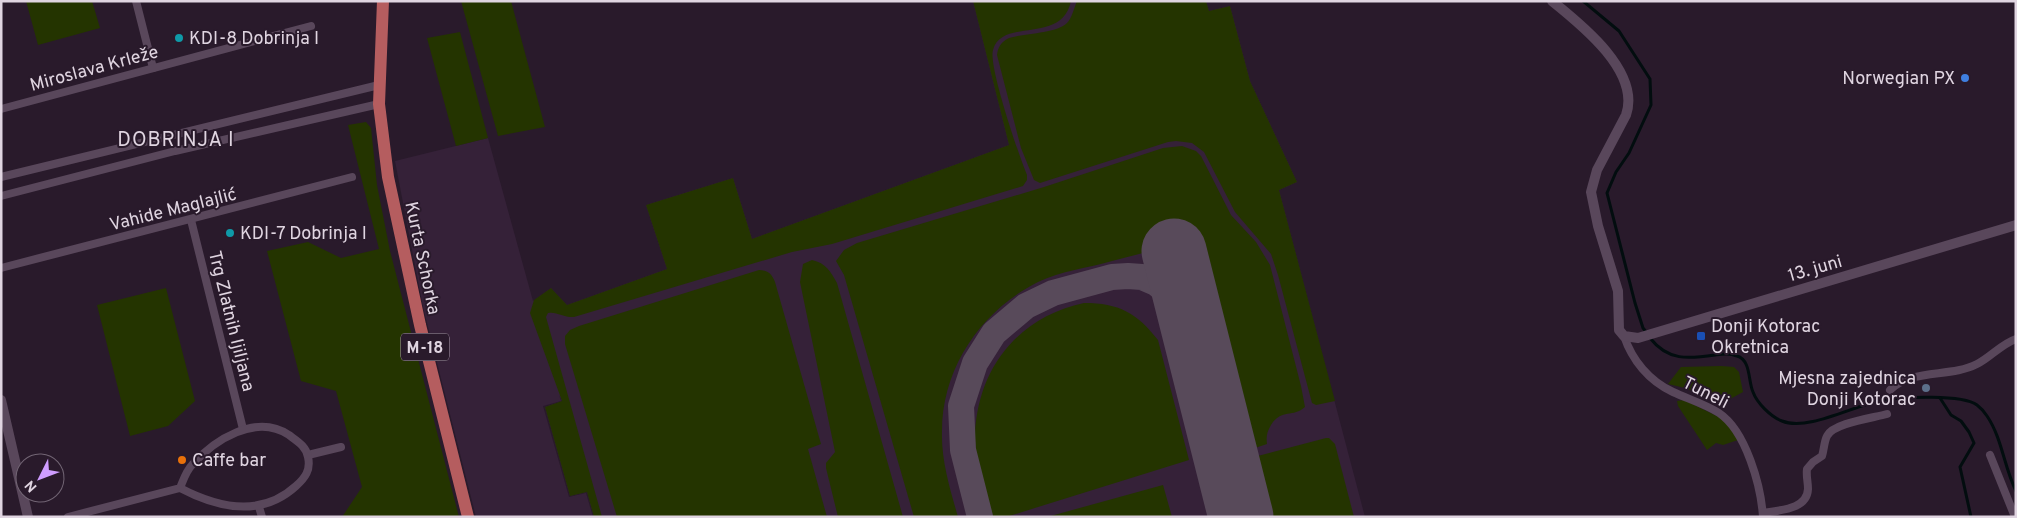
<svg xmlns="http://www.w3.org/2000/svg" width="2017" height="518" viewBox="0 0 2017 518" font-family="Overpass,sans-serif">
<rect width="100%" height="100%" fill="#291a2b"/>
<!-- built -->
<path fill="#352138" d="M 973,1 L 1206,1 L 1209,11 L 1230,6 L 1250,81 L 1297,182 L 1279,190 L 1365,517 L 594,517 L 587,492 L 570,496 L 545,407 L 562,401 L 559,395 L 561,401 L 543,406 L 569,497 L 586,493 L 593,517 L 476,517 L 423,307 L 395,161 L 488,138 L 533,301 L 551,288 L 567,305 L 667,269 L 646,205 L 733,178 L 752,239 L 1009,145 Z"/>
<!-- green -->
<g fill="#243400">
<path d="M 26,1 L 92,1 L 100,28 L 38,45 Z"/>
<path d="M 461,1 L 511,1 L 545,127 L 498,136 Z"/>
<path d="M 973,1 L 1071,1 C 1062,45 1002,17 993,50 C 988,65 1019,156 1027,175 L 1027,180 L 1023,186 L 832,244 L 792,252 L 574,317 C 565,318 556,311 548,313 L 546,317 L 602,517 L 594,517 L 587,492 L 570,496 L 545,407 L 562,401 L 530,313 L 534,300 L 551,288 L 567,305 L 667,269 L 646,205 L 733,178 L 752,239 L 1009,145 Z"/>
<path d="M 1077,1 L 1206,1 L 1209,11 L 1230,6 L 1250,81 L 1297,182 L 1279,190 L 1335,401 L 1316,405 L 1312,403 L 1278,275 L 1271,254 L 1235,212 L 1204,152 L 1192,143 L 1176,141 L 1168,142 L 1040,183 L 1034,180 L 1021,148 L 997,55 C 998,47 1001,42 1009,38 C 1025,33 1055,34 1067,23 C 1072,18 1074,8 1077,1 Z"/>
<path d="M 460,32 L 488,138 L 456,146 L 427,38 Z"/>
<path d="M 366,122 L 371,128 L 377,185 L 390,251 L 459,517 L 342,517 L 362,487 L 336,391 L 301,381 L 267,251 L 308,242 L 341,258 L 379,249 L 348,125 Z"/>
<path d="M 1182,146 L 1196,151 L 1201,156 L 1231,215 L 1256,242 L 1270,265 L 1301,386 L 1305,407 C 1293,418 1282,408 1271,425 C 1267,432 1266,436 1267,444 L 1252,449 L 1196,239 C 1168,246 1140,254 1112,261 C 1088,268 1061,271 1038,282 C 982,310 942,367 942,431 C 941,460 950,489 958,517 L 914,517 L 844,275 L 836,261 L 844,250 L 857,243 L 1044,187 L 1163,148 Z"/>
<path d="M 812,260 C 826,263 831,272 837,283 L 903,517 L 838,517 L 826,468 L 826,463 L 835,452 L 834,447 L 800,282 L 803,264 Z"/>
<path d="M 759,270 C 768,270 772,274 775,282 L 821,444 L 808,449 L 827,517 L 617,517 L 565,344 L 565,336 L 570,330 L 579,326 Z"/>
<path d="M 166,288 L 195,401 L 168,426 L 130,436 L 97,305 Z"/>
<path d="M 1084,303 C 1119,303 1137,313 1158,340 L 1189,460 L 1006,517 L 993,517 C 987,491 974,461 975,434 C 978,367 1019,317 1084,303 Z"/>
<path d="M 1721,366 L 1734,367 L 1739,372 L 1743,392 L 1721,404 L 1685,388 L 1668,384 L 1681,367 Z"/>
<path d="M 1684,400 L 1725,420 L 1738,440 L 1723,445 L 1716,443 L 1707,450 L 1678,406 L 1677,401 Z"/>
<path d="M 1326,438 L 1329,438 L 1335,444 L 1354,517 L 1270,517 L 1254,457 Z"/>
<path d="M 1163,485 L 1172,517 L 1047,517 Z"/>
</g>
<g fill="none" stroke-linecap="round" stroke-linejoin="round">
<!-- stream -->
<g stroke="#020d0f" stroke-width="3">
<path d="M 1583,1 L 1619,31 L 1650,79 L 1651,105 L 1629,153 L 1616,172 L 1607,193 L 1635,303 L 1643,328 L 1647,333"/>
<path d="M 1650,338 C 1668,361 1688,359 1715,355 C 1723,354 1729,353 1737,356 C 1751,360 1748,381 1753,392 C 1757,403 1771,417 1782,421 C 1808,432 1856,404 1884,400 C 1903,397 1962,394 1977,405 C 1981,408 1985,413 1987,416 C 2002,438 2004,467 2016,491"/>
<path d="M 1940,398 L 1951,415 L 1961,421 L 1969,432 L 1974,443 L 1960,467 L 1971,517"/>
</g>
<!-- taxiway -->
<path stroke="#584a5a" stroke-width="26" d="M 980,517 L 963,450 L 961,406 L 975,363 L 994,333 L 1026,306 L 1053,293 L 1112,277 L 1128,276 L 1142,277 L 1156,283 L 1171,295 L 1193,324"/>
<!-- runway -->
<path stroke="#584a5a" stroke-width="65" d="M 1174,251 L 1241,517"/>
<!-- minor -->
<g stroke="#59475b" stroke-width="8">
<path d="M 136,1 L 153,68"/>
<path d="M 1,109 L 311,26"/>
<path d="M 1,177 L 379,85"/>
<path d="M 1,196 L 175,151 L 379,104"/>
<path d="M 191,220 L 243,429"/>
<path d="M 1,268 L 352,177"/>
<path d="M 1624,336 C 1632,360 1649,381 1673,392 C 1688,399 1705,404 1719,413 C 1746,431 1761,486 1763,517"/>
<path d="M 1890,390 C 1912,368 1950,378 1977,364 C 1991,357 2001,344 2016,339"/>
<path d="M 308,455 L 341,447"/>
<path d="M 1990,455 L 2015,517"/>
<path d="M 259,507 L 262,517"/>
<path d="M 1763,513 C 1779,510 1807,510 1808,489 C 1808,482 1806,476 1807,469 L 1813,462 L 1822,456 C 1824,450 1824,442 1827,436 C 1833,423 1873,418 1887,414"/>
<path d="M 68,517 L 180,488 C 218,508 261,518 296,486 C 305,478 311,470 308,457 C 306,446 297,441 289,435 C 256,413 214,440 192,465 C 186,471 183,481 180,488"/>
</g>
<!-- tertiary -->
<g stroke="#59475b" stroke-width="10">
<path d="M 1552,1 C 1582,25 1641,72 1626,115 L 1597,170 L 1591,192 L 1598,226 L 1618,291 L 1619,330 L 1624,336 L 1638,338 L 2016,225"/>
<path d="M 1,400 L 28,517"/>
</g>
<!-- primary -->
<path stroke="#b55d5f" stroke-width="12" d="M 383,1 L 379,104 L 388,177 L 420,325 L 468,517"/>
</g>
<!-- markers -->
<g fill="#0f9aa8" stroke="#291a2b" stroke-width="2">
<circle cx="179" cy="38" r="5"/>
<circle cx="230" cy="233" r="5"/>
</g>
<circle fill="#3f7fe0" stroke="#291a2b" stroke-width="2" cx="1965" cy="78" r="5"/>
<rect fill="#1a4fb4" stroke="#291a2b" stroke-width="2" x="1696" y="331" width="10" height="10" rx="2.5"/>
<circle fill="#5c6f8a" stroke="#291a2b" stroke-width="2" cx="1926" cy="388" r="5"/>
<circle fill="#e8710a" stroke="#291a2b" stroke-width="2" cx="182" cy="460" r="5"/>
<g text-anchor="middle" stroke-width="4" stroke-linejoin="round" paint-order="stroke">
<!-- shield labels -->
<rect fill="#291a2b" stroke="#a99daa" stroke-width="1" x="401" y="333.5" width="48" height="27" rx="4"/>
<g font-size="16" font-weight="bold" fill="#e0d5e1">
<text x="425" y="353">M-18</text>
</g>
<!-- poi labels -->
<g font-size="18" fill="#e0d5e1" stroke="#291a2b" text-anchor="start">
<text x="189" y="44">KDI-8 Dobrinja I</text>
<text x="1955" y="84" text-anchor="end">Norwegian PX</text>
<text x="240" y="239">KDI-7 Dobrinja I</text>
<text x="1711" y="332">Donji Kotorac<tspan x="1711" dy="21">Okretnica</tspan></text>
<text x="1916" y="384" text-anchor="end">Mjesna zajednica<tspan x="1916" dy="21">Donji Kotorac</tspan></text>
<text x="192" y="466">Caffe bar</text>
</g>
<!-- street labels -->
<g font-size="18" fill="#e0d5e1" stroke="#291a2b">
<text transform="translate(94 68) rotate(-15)" y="6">Miroslava Krleže</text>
<text transform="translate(173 209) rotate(-14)" y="6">Vahide Maglajlić</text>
<text transform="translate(423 258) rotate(78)" y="6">Kurta Schorka</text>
<text transform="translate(1815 268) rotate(-16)" y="6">13. juni</text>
<text transform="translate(232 321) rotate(76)" y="6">Trg Zlatnih ljiljana</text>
<text transform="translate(1706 392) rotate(27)" y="6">Tuneli</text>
</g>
<!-- quarter labels -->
<g font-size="20" letter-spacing="1" fill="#e0d5e1" stroke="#291a2b">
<text x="176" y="146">DOBRINJA I</text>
</g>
</g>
<!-- border -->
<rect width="2017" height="518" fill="none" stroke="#e0d5e1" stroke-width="5"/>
<!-- north arrow -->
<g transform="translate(40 478) rotate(228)"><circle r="24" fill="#291a2b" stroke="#726574"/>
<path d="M0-4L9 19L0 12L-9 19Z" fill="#cf9dff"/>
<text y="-8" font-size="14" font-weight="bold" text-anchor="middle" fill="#e0d5e1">N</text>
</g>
</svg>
